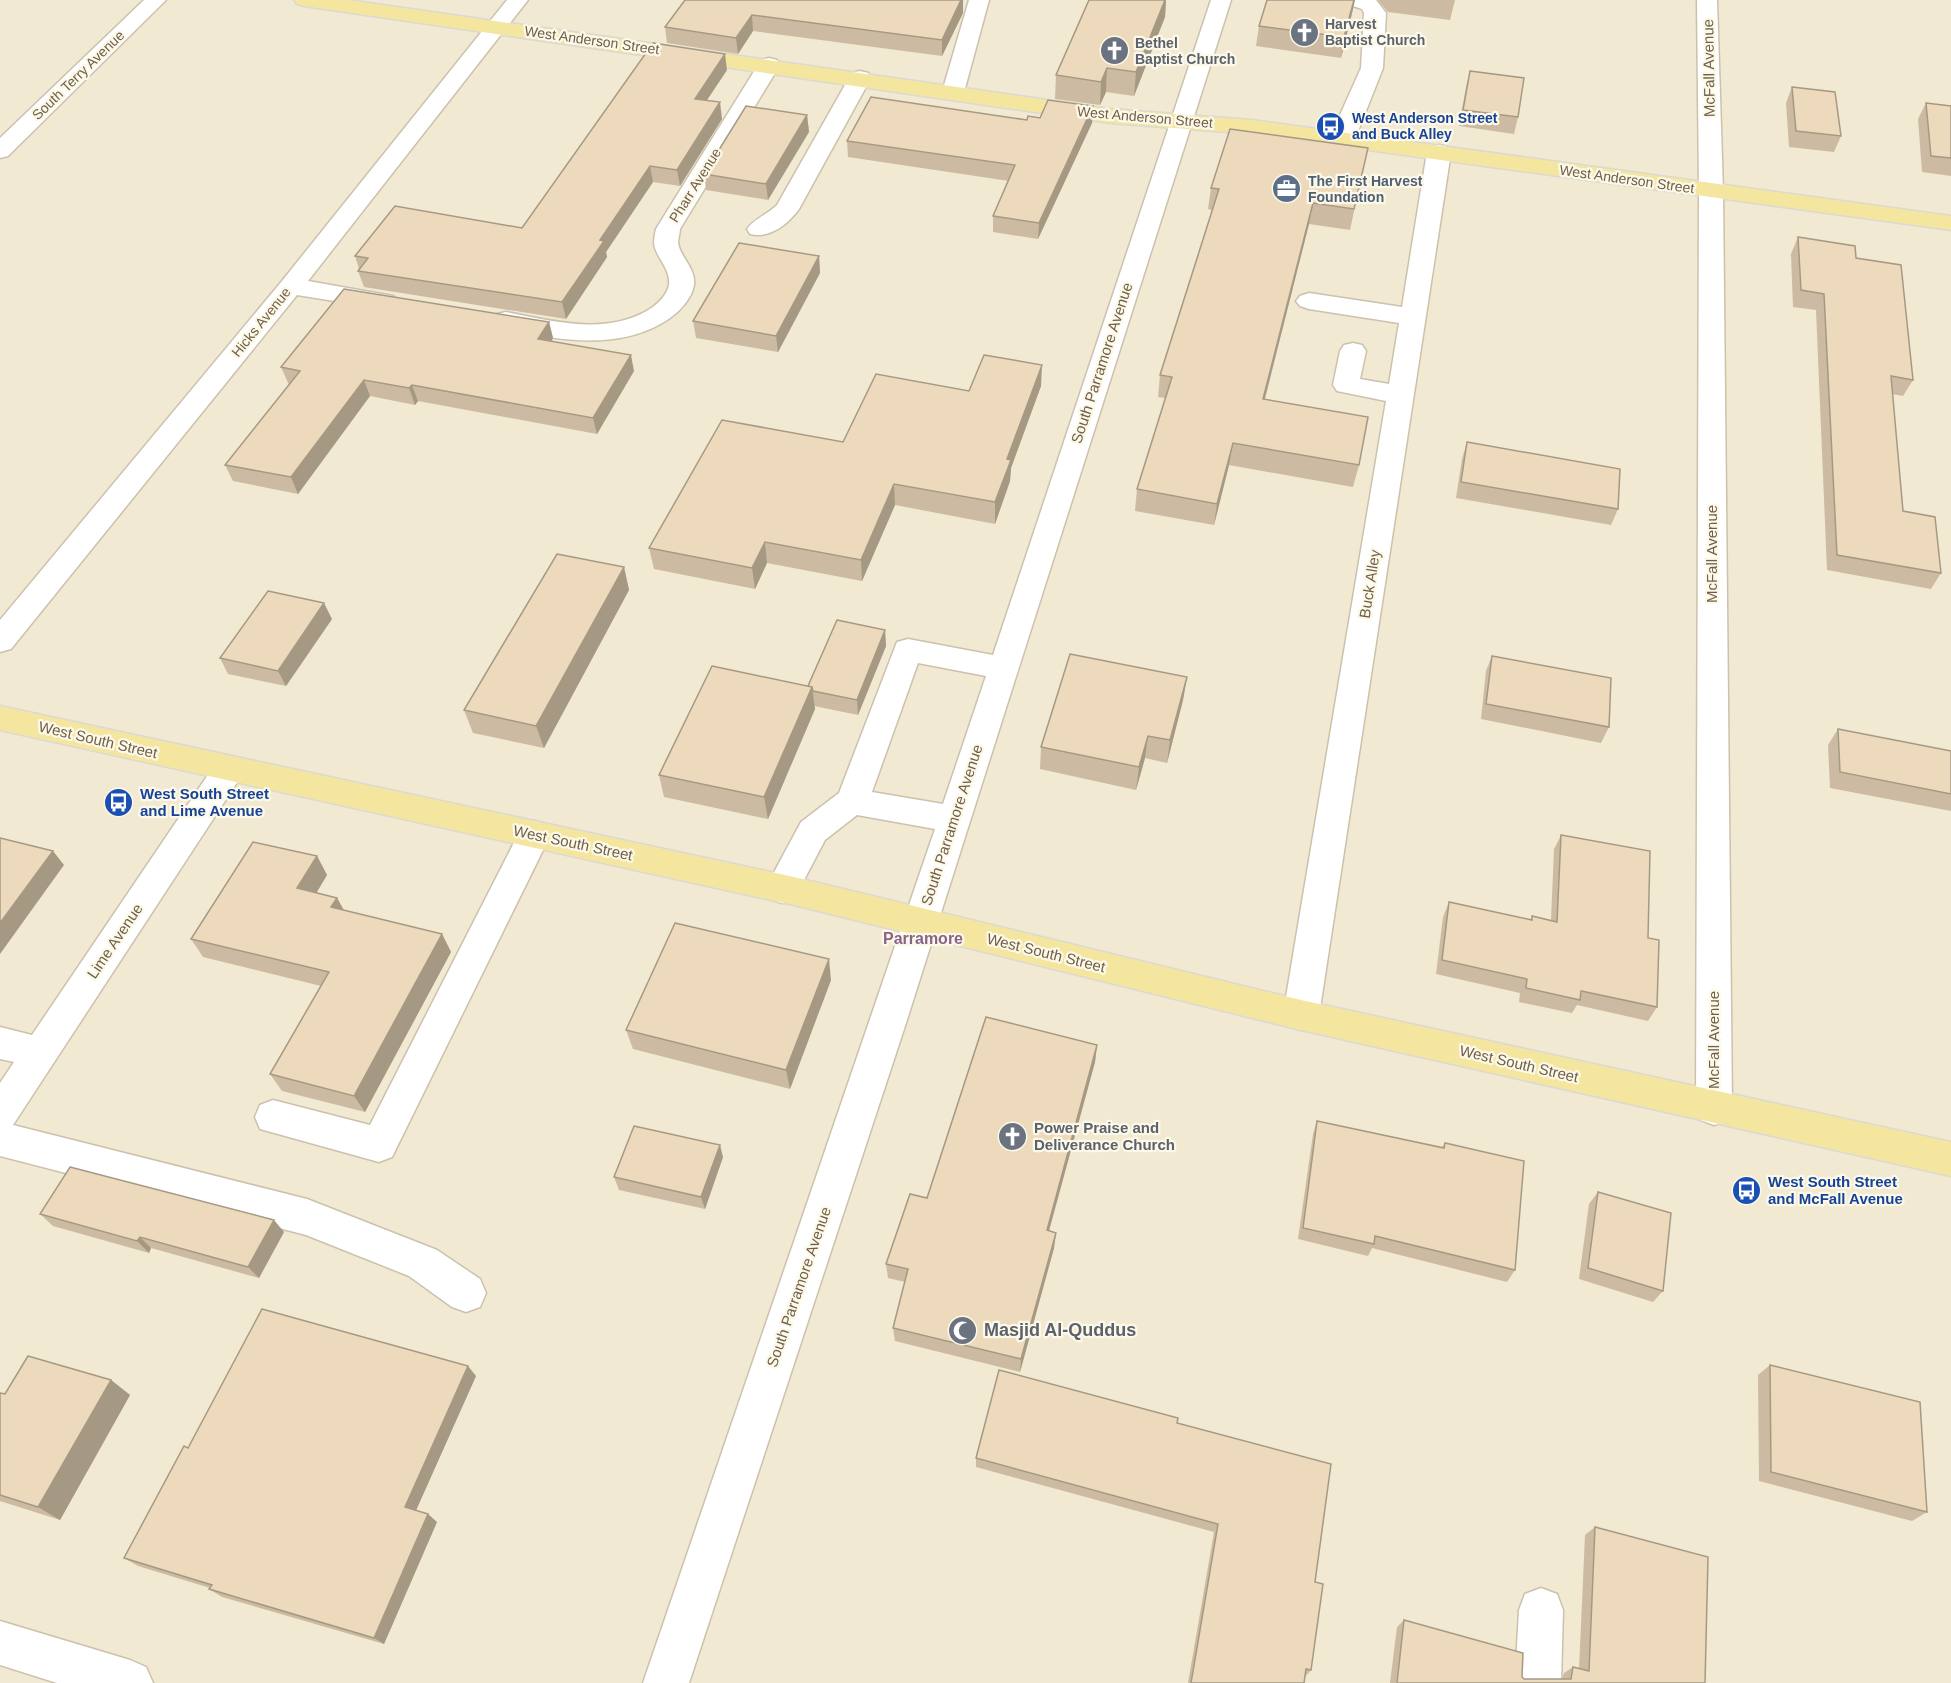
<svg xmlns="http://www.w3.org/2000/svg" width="1951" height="1683" viewBox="0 0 1951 1683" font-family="Helvetica,sans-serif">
<rect width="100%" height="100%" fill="#faf6e2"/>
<!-- residential -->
<rect fill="#f1e9d1" x="0" y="0" width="1951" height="1683"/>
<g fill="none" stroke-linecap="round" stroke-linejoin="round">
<defs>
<g id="minor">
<path d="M 144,0 L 166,0 L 8,156 L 0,158 L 0,138 Z"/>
<path d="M 507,0 L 528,0 L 308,281 L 393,296 L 397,301 L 393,306 L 384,309 L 297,295 L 11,649 L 0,652 L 0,620 L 282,281 Z"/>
<path d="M 969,0 L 989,0 L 964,92 L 961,97 L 945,97 L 942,92 Z"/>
<path d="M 1211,0 L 1231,0 L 905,1026 L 689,1683 L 643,1683 L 935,829 L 857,815 L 825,840 L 794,899 L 782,903 L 770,899 L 765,889 L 801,822 L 839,793 L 897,642 L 908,639 L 993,655 ZM 918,663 L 986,676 L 943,804 L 872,792 Z"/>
<path d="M 1344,0 L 1376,0 L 1386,13 L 1383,68 L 1353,144 L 1337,144 L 1334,139 L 1340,115 L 1361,68 L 1364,13 L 1362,9 L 1347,4 Z"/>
<path d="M 1697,0 L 1717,0 L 1723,191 L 1732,1108 L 1727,1120 L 1714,1125 L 1701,1120 L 1696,1108 L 1699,191 Z"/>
<path d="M 769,58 L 777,60 L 780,65 L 680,229 C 680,233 678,239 678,243 C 680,257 696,268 694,285 C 692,298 680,311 670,318 C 620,353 552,340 497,326 L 493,320 L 497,314 L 506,312 C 554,321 609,337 653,307 C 660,301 667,295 669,285 C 671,268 655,257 654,243 C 654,239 655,233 656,229 L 758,65 L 761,60 Z"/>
<path d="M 860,71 L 868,73 L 871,78 L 799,209 C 788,224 770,239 750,234 L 747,229 C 754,219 768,214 777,205 L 849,78 L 852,73 Z"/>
<path d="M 1439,145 L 1447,147 L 1451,152 L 1319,1015 L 1314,1026 L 1301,1030 L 1288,1026 L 1283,1015 L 1386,401 L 1337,391 L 1333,385 L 1340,351 L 1344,345 L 1353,343 L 1362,345 L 1366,351 L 1360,379 L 1389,384 L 1399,323 L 1309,309 L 1300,306 L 1296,301 L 1300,296 L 1309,293 L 1402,307 L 1427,152 L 1431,147 Z"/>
<path d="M 229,756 L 240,760 L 245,769 L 240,778 L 13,1125 L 307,1199 L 437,1250 L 480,1279 L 486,1293 L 480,1307 L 466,1312 L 452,1307 L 409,1276 L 306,1235 L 0,1156 L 0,1083 L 14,1062 L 0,1059 L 0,1027 L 32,1035 L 218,760 Z"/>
<path d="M 535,821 L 547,825 L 551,834 L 392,1157 L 379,1162 L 260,1129 L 255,1117 L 260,1105 L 273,1100 L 370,1125 L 523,825 Z"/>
<path d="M 1541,1588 L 1557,1594 L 1563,1610 L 1561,1683 L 1515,1683 L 1519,1610 L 1525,1594 Z"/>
<path d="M 0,1621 L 130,1660 L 146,1667 L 153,1683 L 57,1683 L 0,1665 Z"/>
</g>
<g id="major">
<path d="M 294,0 L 348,0 L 1110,109 L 1252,120 L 1951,216 L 1951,230 L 1252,134 L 1110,123 L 304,6 L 297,4 Z"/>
<path d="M 0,706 L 794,877 L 1301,1000 L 1951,1142 L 1951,1176 L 1301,1030 L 794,905 L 0,730 Z"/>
</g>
</defs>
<!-- minor casing -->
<use href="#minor" stroke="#ccc1ad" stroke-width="3"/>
<!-- major casing -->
<use href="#major" stroke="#dcd9d4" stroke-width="3"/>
<!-- minor -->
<use href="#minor" fill="#fff" fill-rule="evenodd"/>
<!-- major -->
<use href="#major" fill="#f4e69f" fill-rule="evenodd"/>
</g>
<!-- wall -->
<g fill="#ccbba2">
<path d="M 685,0 L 963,13 L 942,56 L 753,31 L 738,54 L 667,43 L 665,27 Z"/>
<path d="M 1089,0 L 1166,0 L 1165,17 L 1134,96 L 1106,92 L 1100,105 L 1055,99 L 1056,75 Z"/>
<path d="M 1378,0 L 1455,0 L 1450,20 L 1388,12 Z"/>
<path d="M 1353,9 L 1341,58 L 1256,46 L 1259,26 Z"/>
<path d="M 727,70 L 707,100 L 722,119 L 680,186 L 653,182 L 606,252 L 607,257 L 566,319 L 364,287 L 358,271 L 359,269 L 355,256 L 522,228 Z"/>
<path d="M 1470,71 L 1518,117 L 1514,134 L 1459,126 L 1466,87 Z"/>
<path d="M 1792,87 L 1841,136 L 1834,152 L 1789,147 L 1786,103 Z"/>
<path d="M 1926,103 L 1951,106 L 1951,176 L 1922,172 L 1918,119 Z"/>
<path d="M 1093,106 L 1092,123 L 1038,239 L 993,232 L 993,216 L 1009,181 L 848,157 L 847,141 L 1027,120 Z"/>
<path d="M 807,115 L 809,132 L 768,200 L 706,190 L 704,174 Z"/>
<path d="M 1363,170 L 1350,230 L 1309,224 L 1265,399 L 1359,465 L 1353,487 L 1229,465 L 1214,525 L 1135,511 L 1137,489 L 1165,398 L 1158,397 L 1160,375 L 1212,210 L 1208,209 L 1211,188 Z"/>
<path d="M 1798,237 L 1856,258 L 1913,380 L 1903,396 L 1892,394 L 1903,511 L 1941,573 L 1931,589 L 1827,570 L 1816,310 L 1793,307 L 1791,254 Z"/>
<path d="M 819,256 L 820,273 L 778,352 L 696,338 L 693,321 Z"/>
<path d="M 549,322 L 553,338 L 552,341 L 634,371 L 597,434 L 418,401 L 415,405 L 370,396 L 298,494 L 233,481 L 225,465 L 289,384 L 288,383 L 281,367 Z"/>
<path d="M 1041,386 L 1011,468 L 1010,481 L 995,524 L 895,505 L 862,581 L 767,563 L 755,589 L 654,569 L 649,548 L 843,442 L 969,391 Z"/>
<path d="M 1467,442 L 1618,509 L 1611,525 L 1456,498 L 1462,459 Z"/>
<path d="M 624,567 L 629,590 L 544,748 L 473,733 L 464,710 Z"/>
<path d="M 332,619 L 286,686 L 228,674 L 220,658 Z"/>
<path d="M 885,630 L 886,646 L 858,715 L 814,706 L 815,709 L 768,819 L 664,797 L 659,775 L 808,686 Z"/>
<path d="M 1492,656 L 1609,727 L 1601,743 L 1481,719 L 1486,671 Z"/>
<path d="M 1187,677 L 1183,700 L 1167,763 L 1145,758 L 1136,790 L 1040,769 L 1041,747 Z"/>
<path d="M 1838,729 L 1951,751 L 1951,811 L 1830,788 L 1828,745 Z"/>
<path d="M 1561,835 L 1648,938 L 1657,1007 L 1648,1021 L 1577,1005 L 1572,1013 L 1519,1002 L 1520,993 L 1436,974 L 1443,917 L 1449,902 L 1530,920 L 1532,916 L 1551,920 L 1554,849 Z"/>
<path d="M 317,856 L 327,875 L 316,893 L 337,898 L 344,910 L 442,934 L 451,952 L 365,1112 L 282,1091 L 270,1074 L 321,986 L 203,957 L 191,939 Z"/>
<path d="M 831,980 L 790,1089 L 633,1049 L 626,1030 Z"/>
<path d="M 1097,1045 L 1095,1062 L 1049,1231 L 1056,1233 L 1054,1248 L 1020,1372 L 895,1341 L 893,1328 L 905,1282 L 888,1278 L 886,1264 L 927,1198 Z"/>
<path d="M 1317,1121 L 1442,1147 L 1445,1143 L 1515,1270 L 1507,1282 L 1372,1248 L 1368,1256 L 1298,1239 L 1313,1134 Z"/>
<path d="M 723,1157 L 705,1209 L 619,1190 L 614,1177 Z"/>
<path d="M 1598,1192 L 1663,1291 L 1653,1302 L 1579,1279 L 1589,1204 Z"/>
<path d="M 40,1214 L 284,1232 L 259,1278 L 151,1248 L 149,1253 L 53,1226 Z"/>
<path d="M 1770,1365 L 1927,1512 L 1912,1521 L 1759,1481 L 1758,1375 Z"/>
<path d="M 476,1376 L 416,1510 L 437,1522 L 384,1644 L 222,1597 L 209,1589 L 210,1588 L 138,1566 L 124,1558 L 188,1448 Z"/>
<path d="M 111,1380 L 130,1395 L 60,1520 L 0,1501 L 0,1393 L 5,1394 Z"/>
<path d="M 1177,1423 L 1315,1582 L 1311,1670 L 1305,1677 L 1304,1683 L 1188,1683 L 1214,1532 L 976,1467 L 976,1458 Z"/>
<path d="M 1595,1527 L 1705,1683 L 1390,1683 L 1397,1627 L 1404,1620 L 1524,1679 L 1562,1679 L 1564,1673 L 1573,1667 L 1579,1669 L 1585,1535 Z"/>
</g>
<!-- shaded-wall -->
<g fill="#a69984">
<path d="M 961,0 L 963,0 L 963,13 L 942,56 L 942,40 Z"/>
<path d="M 1165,0 L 1166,0 L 1165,17 L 1134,96 L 1136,72 Z"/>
<path d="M 1354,0 L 1355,0 L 1353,9 L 1341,58 L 1344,37 Z"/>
<path d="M 752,15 L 753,31 L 738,54 L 736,38 Z"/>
<path d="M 725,54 L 727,70 L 697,115 L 695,99 Z"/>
<path d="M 1107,68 L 1106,92 L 1100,105 L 1101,82 Z"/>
<path d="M 720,102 L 722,119 L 680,186 L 677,170 Z"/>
<path d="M 1093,106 L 1092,123 L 1038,239 L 1039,223 Z"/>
<path d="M 807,115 L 809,132 L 768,200 L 766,184 Z"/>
<path d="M 650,166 L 653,182 L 606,252 L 607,257 L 566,319 L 562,302 L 600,240 Z"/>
<path d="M 1313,203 L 1309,224 L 1259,421 L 1263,399 Z"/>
<path d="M 819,256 L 820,273 L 778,352 L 776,336 Z"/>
<path d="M 549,322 L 553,338 L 542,355 L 538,339 Z"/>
<path d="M 631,355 L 634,371 L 597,434 L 593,418 Z"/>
<path d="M 1042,365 L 1041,386 L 1011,468 L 1010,481 L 995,524 L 995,502 L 1007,459 Z"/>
<path d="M 364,380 L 370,396 L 298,494 L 291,477 Z"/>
<path d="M 412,385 L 418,401 L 415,405 L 409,388 Z"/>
<path d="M 1233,443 L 1229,465 L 1214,525 L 1217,504 Z"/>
<path d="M 894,484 L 895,505 L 862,581 L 861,560 Z"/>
<path d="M 765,542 L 767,563 L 755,589 L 752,568 Z"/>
<path d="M 624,567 L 629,590 L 544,748 L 536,726 Z"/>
<path d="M 324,603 L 332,619 L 286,686 L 278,671 Z"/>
<path d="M 885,630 L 886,646 L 858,715 L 857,700 Z"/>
<path d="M 1187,677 L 1183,700 L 1167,763 L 1170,740 Z"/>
<path d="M 812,687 L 815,709 L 768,819 L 764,797 Z"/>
<path d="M 1148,736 L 1145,758 L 1136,790 L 1139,767 Z"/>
<path d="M 53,851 L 64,865 L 0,954 L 0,923 Z"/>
<path d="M 317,856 L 327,875 L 308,907 L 297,888 Z"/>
<path d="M 337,898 L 347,916 L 331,907 Z"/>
<path d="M 442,934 L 451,952 L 365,1112 L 354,1096 Z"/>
<path d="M 829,959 L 831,980 L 790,1089 L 786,1070 Z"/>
<path d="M 1097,1045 L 1095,1062 L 1045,1245 L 1047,1230 Z"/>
<path d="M 720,1145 L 723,1157 L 705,1209 L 701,1197 Z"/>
<path d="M 274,1220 L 284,1232 L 259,1278 L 248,1267 Z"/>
<path d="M 1056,1233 L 1054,1248 L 1020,1372 L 1021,1359 Z"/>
<path d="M 140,1237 L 151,1248 L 149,1253 L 137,1241 Z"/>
<path d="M 468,1366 L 476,1376 L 414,1515 L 405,1507 Z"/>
<path d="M 111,1380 L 130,1395 L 60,1520 L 38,1507 Z"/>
<path d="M 428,1514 L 437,1522 L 384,1644 L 374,1638 Z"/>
</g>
<!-- building -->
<g fill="#eddabc" stroke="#a69984" stroke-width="1.5">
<path d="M 685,0 L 961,0 L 942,40 L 752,15 L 736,38 L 665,27 Z"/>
<path d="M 1089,0 L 1165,0 L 1136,72 L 1107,68 L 1101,82 L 1056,75 Z"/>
<path d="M 1267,0 L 1354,0 L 1344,37 L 1259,26 Z"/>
<path d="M 653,43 L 725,54 L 695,99 L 720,102 L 677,170 L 650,166 L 600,240 L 604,241 L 562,302 L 358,271 L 368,258 L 355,256 L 395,206 L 522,228 Z"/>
<path d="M 1470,71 L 1524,78 L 1518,117 L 1463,110 Z"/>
<path d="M 1792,87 L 1835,92 L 1841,136 L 1796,131 Z"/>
<path d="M 871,97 L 1027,120 L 1028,116 L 1040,118 L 1048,100 L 1093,106 L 1039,223 L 993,216 L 1015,165 L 847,141 Z"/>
<path d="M 1926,103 L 1951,106 L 1951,158 L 1931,156 Z"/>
<path d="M 746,106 L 807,115 L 766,184 L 704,174 Z"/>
<path d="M 1230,129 L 1368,148 L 1354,209 L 1313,203 L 1263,399 L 1368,417 L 1359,465 L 1233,443 L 1217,504 L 1137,489 L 1172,377 L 1160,375 L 1219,189 L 1211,188 Z"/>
<path d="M 1798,237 L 1855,246 L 1856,258 L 1901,265 L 1913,380 L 1891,376 L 1903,511 L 1935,517 L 1941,573 L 1837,555 L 1824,294 L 1801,290 Z"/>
<path d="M 739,243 L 819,256 L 776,336 L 693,321 Z"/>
<path d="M 344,289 L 549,322 L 538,339 L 631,355 L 593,418 L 412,385 L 409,388 L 364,380 L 291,477 L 225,465 L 300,371 L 281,367 Z"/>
<path d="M 984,355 L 1042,365 L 1007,459 L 1011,460 L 995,502 L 894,484 L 861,560 L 765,542 L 752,568 L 649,548 L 722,420 L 843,442 L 876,374 L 969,391 Z"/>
<path d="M 1467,442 L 1620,469 L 1618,509 L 1461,482 Z"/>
<path d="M 557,554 L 624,567 L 536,726 L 464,710 Z"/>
<path d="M 268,591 L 324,603 L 278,671 L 220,658 Z"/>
<path d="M 837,620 L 885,630 L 857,700 L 813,691 L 812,687 L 808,686 Z"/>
<path d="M 1070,654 L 1187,677 L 1170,740 L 1148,736 L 1139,767 L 1041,747 Z"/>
<path d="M 1492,656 L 1611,678 L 1609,727 L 1486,704 Z"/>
<path d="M 712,666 L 812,687 L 764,797 L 659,775 Z"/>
<path d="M 1838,729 L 1951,751 L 1951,794 L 1840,772 Z"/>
<path d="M 1561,835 L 1650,851 L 1648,938 L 1659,940 L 1657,1007 L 1581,991 L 1580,1000 L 1526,988 L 1527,979 L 1442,960 L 1449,902 L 1532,920 L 1532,916 L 1557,922 Z"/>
<path d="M 0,838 L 53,851 L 0,923 Z"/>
<path d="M 253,842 L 317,856 L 297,888 L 337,898 L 331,907 L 442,934 L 354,1096 L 270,1074 L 329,972 L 191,939 Z"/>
<path d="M 675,923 L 829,959 L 786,1070 L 626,1030 Z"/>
<path d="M 986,1017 L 1097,1045 L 1047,1230 L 1056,1233 L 1021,1359 L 893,1328 L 908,1269 L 886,1264 L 910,1194 L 927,1198 Z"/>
<path d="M 1317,1121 L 1444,1148 L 1445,1143 L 1524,1161 L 1515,1270 L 1375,1236 L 1374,1244 L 1303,1228 Z"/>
<path d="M 634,1126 L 720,1145 L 701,1197 L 614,1177 Z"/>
<path d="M 70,1167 L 274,1220 L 248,1267 L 140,1237 L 137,1241 L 40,1214 Z"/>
<path d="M 1598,1192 L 1671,1213 L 1663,1291 L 1588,1268 Z"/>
<path d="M 262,1309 L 468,1366 L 405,1507 L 428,1514 L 374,1638 L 209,1589 L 212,1585 L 124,1558 L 184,1446 L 188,1448 Z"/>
<path d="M 28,1356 L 111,1380 L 38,1507 L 0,1495 L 0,1393 L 5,1394 Z"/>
<path d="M 1770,1365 L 1920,1402 L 1927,1512 L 1771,1472 Z"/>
<path d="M 999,1370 L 1178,1418 L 1177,1423 L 1331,1464 L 1315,1582 L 1323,1584 L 1311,1670 L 1306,1669 L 1304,1683 L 1191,1683 L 1218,1524 L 976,1458 Z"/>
<path d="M 1595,1527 L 1708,1557 L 1705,1683 L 1397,1683 L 1404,1620 L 1523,1653 L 1522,1677 L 1524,1679 L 1571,1679 L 1573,1667 L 1589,1671 Z"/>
</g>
<!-- icons -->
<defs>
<symbol id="church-disc" viewBox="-11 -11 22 22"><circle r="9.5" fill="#6b7280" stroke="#fdf9e8"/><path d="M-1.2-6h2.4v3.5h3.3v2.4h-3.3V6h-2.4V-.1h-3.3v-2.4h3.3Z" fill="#fff"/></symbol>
<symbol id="bus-disc" viewBox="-11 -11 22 22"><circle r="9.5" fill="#1a4fb4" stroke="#fdf9e8"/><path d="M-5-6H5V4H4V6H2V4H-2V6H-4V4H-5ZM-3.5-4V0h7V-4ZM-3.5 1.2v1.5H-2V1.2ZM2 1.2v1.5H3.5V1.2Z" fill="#fff"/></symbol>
<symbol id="office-disc" viewBox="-11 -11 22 22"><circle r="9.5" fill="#5c6f8a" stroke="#fdf9e8"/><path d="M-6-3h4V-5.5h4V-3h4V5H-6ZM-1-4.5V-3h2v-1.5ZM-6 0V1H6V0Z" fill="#fff"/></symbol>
<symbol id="mosque-disc" viewBox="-11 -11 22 22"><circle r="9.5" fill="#6b7280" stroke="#fdf9e8"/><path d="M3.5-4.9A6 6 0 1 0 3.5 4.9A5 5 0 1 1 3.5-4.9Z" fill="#fff"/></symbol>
</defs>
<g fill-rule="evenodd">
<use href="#church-disc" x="1288" y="16" width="33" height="33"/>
<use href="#church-disc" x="1098" y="34" width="33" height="33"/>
<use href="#bus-disc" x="1314" y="110" width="33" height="33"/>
<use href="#office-disc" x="1270" y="172" width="33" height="33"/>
<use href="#bus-disc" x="102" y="786" width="33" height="33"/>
<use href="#church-disc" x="996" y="1120" width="33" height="33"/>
<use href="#bus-disc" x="1730" y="1174" width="33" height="33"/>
<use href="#mosque-disc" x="946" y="1314" width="33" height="33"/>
</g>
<g text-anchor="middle" stroke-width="4.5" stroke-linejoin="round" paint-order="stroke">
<!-- far-worship labels -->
<g font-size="14" font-weight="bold" fill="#5b616d" stroke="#fdf9e8" text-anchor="start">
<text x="1325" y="29">Harvest<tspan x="1325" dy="16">Baptist Church</tspan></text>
<text x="1135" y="48">Bethel<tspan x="1135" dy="16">Baptist Church</tspan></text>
</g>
<!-- far-street labels -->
<g font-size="14" fill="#6f5f4b" stroke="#fdf9e8">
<text transform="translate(592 40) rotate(8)" y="5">West Anderson Street</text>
<text transform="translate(78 75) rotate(-44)" y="5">South Terry Avenue</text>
<text transform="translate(1145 117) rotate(5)" y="5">West Anderson Street</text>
<text transform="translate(1627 179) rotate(8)" y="5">West Anderson Street</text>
<text transform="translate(695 185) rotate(-58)" y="5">Pharr Avenue</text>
<text transform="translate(261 322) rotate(-51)" y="5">Hicks Avenue</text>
</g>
<!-- far-transit labels -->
<g font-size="14" font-weight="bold" fill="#164399" stroke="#fdf9e8" text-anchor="start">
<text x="1352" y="123">West Anderson Street<tspan x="1352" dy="16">and Buck Alley</tspan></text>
</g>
<!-- far-service labels -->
<g font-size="14" font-weight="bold" fill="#4e5e75" stroke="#fdf9e8" text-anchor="start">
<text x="1308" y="186">The First Harvest<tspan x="1308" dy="16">Foundation</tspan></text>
</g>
<!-- street labels -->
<g font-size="15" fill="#6f5f4b" stroke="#fdf9e8">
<text transform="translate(1709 68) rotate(-91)" y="5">McFall Avenue</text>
<text transform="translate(1102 363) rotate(-72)" y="5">South Parramore Avenue</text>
<text transform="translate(1712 554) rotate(-90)" y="5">McFall Avenue</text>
<text transform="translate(1370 584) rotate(-81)" y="5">Buck Alley</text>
<text transform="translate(98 740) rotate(13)" y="5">West South Street</text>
<text transform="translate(952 825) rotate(-72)" y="5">South Parramore Avenue</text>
<text transform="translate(573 843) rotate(12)" y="5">West South Street</text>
<text transform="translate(115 941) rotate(-56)" y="5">Lime Avenue</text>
<text transform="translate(1046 953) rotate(14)" y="5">West South Street</text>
<text transform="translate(1714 1040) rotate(-90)" y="5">McFall Avenue</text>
<text transform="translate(1519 1064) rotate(13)" y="5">West South Street</text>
<text transform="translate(799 1287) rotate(-71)" y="5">South Parramore Avenue</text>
</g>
<!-- transit labels -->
<g font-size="15" font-weight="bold" fill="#164399" stroke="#fdf9e8" text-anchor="start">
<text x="140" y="799">West South Street<tspan x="140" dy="17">and Lime Avenue</tspan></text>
<text x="1768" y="1187">West South Street<tspan x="1768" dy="17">and McFall Avenue</tspan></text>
</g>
<!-- worship labels -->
<g font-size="15" font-weight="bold" fill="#5b616d" stroke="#fdf9e8" text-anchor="start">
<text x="1034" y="1133">Power Praise and<tspan x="1034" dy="17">Deliverance Church</tspan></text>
</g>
<!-- neighbourhood labels -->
<g font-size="16" font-weight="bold" fill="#87638c" stroke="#fdf9e8">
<text x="923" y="944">Parramore</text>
</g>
<!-- near-worship labels -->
<g font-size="18" font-weight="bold" fill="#5b616d" stroke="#fdf9e8" text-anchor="start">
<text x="984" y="1336">Masjid Al-Quddus</text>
</g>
</g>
</svg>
